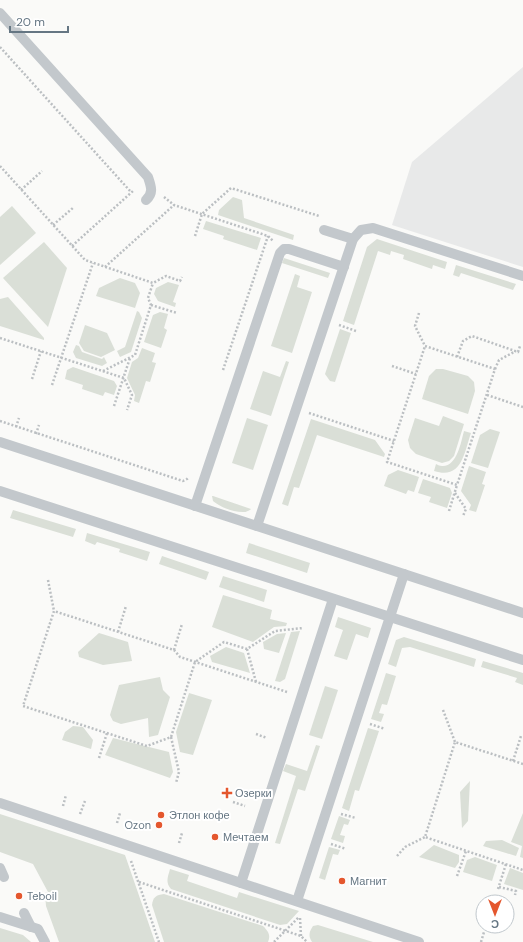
<svg xmlns="http://www.w3.org/2000/svg" width="523" height="942" viewBox="0 0 523 942" font-family="'DM Sans',sans-serif">
<rect width="100%" height="100%" fill="#fafaf8"/>
<!-- built -->
<path fill="#e8e9e9" d="M 523,67 L 523,267 L 392,225 L 412,162 Z"/>
<!-- green -->
<g fill="#dadfd7">
<path d="M 233,197 L 242,200 L 244,218 L 294,235 L 293,240 L 218,215 L 219,210 Z"/>
<path d="M 12,206 L 36,233 L 0,265 L 0,217 Z"/>
<path d="M 206,221 L 261,238 L 257,250 L 223,239 L 224,236 L 203,229 Z"/>
<path d="M 377,239 L 447,262 L 445,269 L 433,265 L 432,269 L 403,259 L 404,255 L 391,251 L 390,255 L 378,251 L 354,325 L 343,321 L 367,247 Z"/>
<path d="M 44,242 L 67,268 L 48,327 L 3,278 Z"/>
<path d="M 284,258 L 330,273 L 328,278 L 282,263 Z"/>
<path d="M 456,265 L 516,284 L 513,290 L 461,273 L 459,277 L 453,275 Z"/>
<path d="M 295,274 L 300,276 L 297,287 L 312,292 L 292,353 L 271,346 Z"/>
<path d="M 120,278 L 135,283 L 140,293 L 135,308 L 96,296 L 99,288 Z"/>
<path d="M 168,282 L 179,285 L 173,302 L 176,303 L 175,307 L 158,301 L 154,294 L 156,288 Z"/>
<path d="M 8,297 L 44,338 L 44,340 L 0,326 L 0,299 Z"/>
<path d="M 137,311 L 139,312 L 142,318 L 131,352 L 120,357 L 117,351 L 125,347 Z"/>
<path d="M 160,312 L 168,314 L 164,328 L 167,330 L 161,348 L 144,342 L 153,315 Z"/>
<path d="M 85,325 L 107,333 L 115,350 L 101,357 L 84,351 L 79,343 Z"/>
<path d="M 340,329 L 351,333 L 335,382 L 330,381 L 325,374 Z"/>
<path d="M 76,345 L 79,346 L 82,352 L 102,359 L 104,357 L 107,363 L 102,366 L 76,358 L 73,352 Z"/>
<path d="M 142,348 L 155,353 L 152,362 L 156,363 L 150,382 L 146,381 L 139,403 L 134,401 L 135,395 L 127,378 L 132,362 L 138,358 Z"/>
<path d="M 286,361 L 289,362 L 271,416 L 250,409 L 263,371 L 280,377 Z"/>
<path d="M 73,367 L 114,381 L 117,386 L 114,395 L 105,392 L 103,396 L 82,389 L 83,385 L 65,379 L 67,370 Z"/>
<path d="M 436,369 L 443,369 L 468,376 L 474,382 L 475,391 L 468,414 L 422,399 L 429,376 Z"/>
<path d="M 443,416 L 464,424 L 454,456 L 449,461 L 442,463 L 416,454 L 410,448 L 408,440 L 415,418 L 439,426 Z"/>
<path d="M 247,418 L 268,425 L 253,470 L 232,463 Z"/>
<path d="M 311,419 L 375,440 L 385,454 L 384,457 L 317,435 L 299,488 L 294,487 L 288,506 L 282,504 Z"/>
<path d="M 490,429 L 500,432 L 488,468 L 471,463 L 480,435 Z"/>
<path d="M 464,431 L 471,433 C 464,453 462,480 434,471 L 436,464 C 438,465 440,466 442,466 C 457,467 461,442 464,431 Z"/>
<path d="M 469,466 L 486,472 L 482,484 L 485,485 L 476,512 L 469,510 L 471,505 L 461,491 Z"/>
<path d="M 398,470 L 419,477 L 414,492 L 408,490 L 406,494 L 384,486 L 388,475 Z"/>
<path d="M 423,479 L 450,488 L 452,493 L 447,508 L 429,502 L 431,497 L 418,493 Z"/>
<path d="M 212,496 L 213,496 L 251,509 C 250,510 246,512 245,512 C 235,513 220,507 213,501 Z"/>
<path d="M 13,510 L 76,529 L 73,537 L 10,518 Z"/>
<path d="M 87,533 L 150,552 L 147,561 L 119,552 L 120,549 L 97,542 L 95,545 L 85,541 Z"/>
<path d="M 249,543 L 310,563 L 307,573 L 246,553 Z"/>
<path d="M 162,556 L 209,572 L 206,580 L 159,564 Z"/>
<path d="M 223,576 L 267,590 L 264,602 L 219,587 Z"/>
<path d="M 223,595 L 272,610 L 270,619 L 287,623 L 286,626 L 274,627 L 253,642 L 212,627 Z"/>
<path d="M 338,617 L 371,628 L 368,638 L 356,634 L 347,660 L 334,656 L 343,630 L 335,627 Z"/>
<path d="M 300,631 L 285,679 L 280,682 L 275,681 L 291,632 Z"/>
<path d="M 99,633 L 128,642 L 132,661 L 103,665 L 79,657 L 78,652 Z"/>
<path d="M 286,633 L 279,653 L 264,649 L 263,642 L 277,634 Z"/>
<path d="M 404,637 L 476,659 L 474,667 L 410,647 L 402,648 L 396,667 L 388,664 L 396,640 Z"/>
<path d="M 226,647 L 244,653 L 250,673 L 212,662 L 210,656 Z"/>
<path d="M 483,661 L 523,673 L 523,685 L 515,682 L 517,678 L 481,667 Z"/>
<path d="M 386,673 L 396,676 L 387,705 L 382,704 L 379,713 L 384,714 L 381,722 L 371,719 Z"/>
<path d="M 160,677 L 163,690 L 170,697 L 158,735 L 149,737 L 148,718 L 121,724 L 113,721 L 110,715 L 119,685 Z"/>
<path d="M 325,686 L 338,690 L 322,739 L 309,735 Z"/>
<path d="M 189,693 L 212,700 L 193,755 L 180,752 L 176,732 Z"/>
<path d="M 73,726 L 83,727 L 93,740 L 91,749 L 62,740 L 65,732 Z"/>
<path d="M 368,728 L 379,731 L 359,791 L 355,790 L 349,811 L 342,808 Z"/>
<path d="M 113,738 L 169,752 L 173,772 L 170,778 L 105,755 Z"/>
<path d="M 316,745 L 320,746 L 305,791 L 298,789 L 280,844 L 275,843 L 296,776 L 283,771 L 286,764 L 307,771 Z"/>
<path d="M 470,781 L 468,821 L 462,828 L 460,792 Z"/>
<path d="M 523,813 L 523,858 L 520,857 L 522,846 L 511,842 Z"/>
<path d="M 0,814 L 125,855 L 155,942 L 59,942 L 46,906 L 45,893 L 48,892 L 33,864 L 0,852 Z"/>
<path d="M 339,816 L 350,820 L 348,825 L 344,824 L 340,835 L 345,836 L 343,843 L 331,839 Z"/>
<path d="M 502,840 L 519,848 L 516,856 L 483,846 L 486,841 Z"/>
<path d="M 434,845 L 459,855 L 459,862 L 455,868 L 419,857 Z"/>
<path d="M 329,847 L 340,850 L 338,855 L 333,854 L 325,880 L 319,878 Z"/>
<path d="M 475,857 L 497,865 L 492,881 L 463,872 L 467,860 Z"/>
<path d="M 510,868 L 523,873 L 523,890 L 504,884 Z"/>
<path d="M 170,869 L 189,875 L 187,881 L 237,898 L 239,892 L 299,911 L 287,924 L 280,925 L 171,889 C 165,882 168,877 170,869 Z"/>
<path d="M 164,894 L 263,926 C 268,931 271,935 268,942 L 164,942 L 152,905 C 153,897 156,895 164,894 Z"/>
<path d="M 318,925 L 373,942 L 312,942 C 308,936 309,932 313,926 Z"/>
<path d="M 0,928 L 23,935 L 31,942 L 0,942 Z"/>
</g>
<g fill="none" stroke-linecap="round" stroke-linejoin="round">
<!-- path -->
<g stroke="#bbbfc2" stroke-width="2.5" stroke-dasharray="2 2" stroke-linecap="butt">
<path d="M 0,47 L 131,192"/>
<path d="M 0,166 L 85,260 L 153,283 L 166,276 L 180,281 L 182,277"/>
<path d="M 21,190 L 42,171"/>
<path d="M 164,197 L 174,205 L 268,236 L 273,241"/>
<path d="M 53,225 L 74,207"/>
<path d="M 195,236 L 202,214 L 231,188 L 319,216"/>
<path d="M 72,246 L 133,191"/>
<path d="M 105,267 L 174,205"/>
<path d="M 151,305 L 177,313"/>
<path d="M 419,313 L 415,326 L 425,346 L 495,369 L 457,485 L 387,462 L 425,346"/>
<path d="M 339,325 L 356,331"/>
<path d="M 0,338 L 124,378 L 132,395 L 127,410"/>
<path d="M 457,357 L 463,341 L 472,336 L 518,352 L 520,346"/>
<path d="M 392,366 L 416,374"/>
<path d="M 495,369 L 499,360 L 516,351"/>
<path d="M 223,370 L 268,236"/>
<path d="M 103,371 L 135,355 L 151,305 L 148,298 L 153,283"/>
<path d="M 32,379 L 41,351"/>
<path d="M 52,385 L 93,263"/>
<path d="M 487,395 L 523,407"/>
<path d="M 114,406 L 130,358"/>
<path d="M 309,413 L 394,441"/>
<path d="M 0,421 L 183,481 L 187,479 L 188,478"/>
<path d="M 16,427 L 19,418"/>
<path d="M 36,434 L 39,425"/>
<path d="M 455,493 L 466,509 L 463,516"/>
<path d="M 449,511 L 457,485"/>
<path d="M 48,580 L 54,611"/>
<path d="M 118,632 L 126,606"/>
<path d="M 247,649 L 256,682"/>
<path d="M 174,650 L 182,624"/>
<path d="M 287,692 L 180,657 L 174,650 L 54,611 L 23,706 L 147,746 L 171,737 L 195,662 L 224,642 L 247,649 L 275,631 L 303,628"/>
<path d="M 443,710 L 455,742"/>
<path d="M 370,724 L 385,729"/>
<path d="M 256,734 L 267,738"/>
<path d="M 171,737 L 179,772 L 176,783"/>
<path d="M 99,758 L 107,733"/>
<path d="M 513,761 L 521,736"/>
<path d="M 523,764 L 455,742 L 425,837 L 523,870"/>
<path d="M 233,802 L 245,806"/>
<path d="M 63,806 L 66,795"/>
<path d="M 80,814 L 85,801"/>
<path d="M 341,814 L 356,818"/>
<path d="M 117,823 L 120,813"/>
<path d="M 179,843 L 182,833"/>
<path d="M 331,844 L 346,849"/>
<path d="M 397,856 L 405,847 L 425,837"/>
<path d="M 131,861 L 159,942"/>
<path d="M 457,876 L 466,851"/>
<path d="M 139,882 L 301,936 L 307,942"/>
<path d="M 499,887 L 516,891 L 515,895"/>
<path d="M 498,889 L 506,864"/>
<path d="M 300,918 L 301,936"/>
<path d="M 274,942 L 299,917"/>
<path d="M 481,942 L 484,932"/>
</g>
<!-- service -->
<g stroke="#c3c8cc" stroke-width="10">
<path d="M 0,13 L 148,177 C 151,186 154,193 146,200"/>
<path d="M 324,230 L 353,239"/>
<path d="M 0,442 L 523,613"/>
<path d="M 0,491 L 523,660"/>
<path d="M 195,506 L 280,253 L 284,249 L 289,249 L 344,267"/>
<path d="M 257,526 L 353,239 L 361,230 L 373,228 L 523,276"/>
<path d="M 0,803 L 419,942"/>
<path d="M 0,868 L 4,877"/>
<path d="M 241,883 L 333,599"/>
<path d="M 297,901 L 404,574"/>
<path d="M 24,913 L 31,927"/>
<path d="M 0,917 L 38,929 L 45,942"/>
</g>
</g>
<!-- markers -->
<g fill="#e4572e" stroke="#fff" stroke-width="1.5">
<path d="M225 787h4v4h4v4h-4v4h-4v-4h-4v-4h4z"/>
<circle cx="161" cy="815" r="4"/>
<circle cx="159" cy="825" r="4"/>
<circle cx="215" cy="837" r="4"/>
<circle cx="342" cy="881" r="4"/>
<circle cx="19" cy="896" r="4"/>
</g>
<g text-anchor="middle" stroke-width="4" stroke-linejoin="round" paint-order="stroke">
<!-- poi labels -->
<g font-size="11" fill="#657683" stroke="#fff" text-anchor="start">
<text x="235" y="797">Озерки</text>
<text x="169" y="819">Этлон кофе</text>
<text x="151" y="829" text-anchor="end">Ozon</text>
<text x="223" y="841">Мечтаем</text>
<text x="350" y="885">Магнит</text>
<text x="27" y="900">Teboil</text>
</g>
</g>
<!-- north arrow -->
<g transform="translate(495 914) rotate(180)"><circle r="19" fill="#ffffff" stroke="#c1c8cd"/>
<path d="M0-3L7 15L0 10L-7 15Z" fill="#e4572e"/>
<text y="-6" font-size="11" font-weight="bold" text-anchor="middle" fill="#657683">С</text>
</g>
<!-- scale -->
<path d="M10 26v6h58v-6" fill="none" stroke="#657683" stroke-width="2"/>
<text x="16" y="26" font-size="12" fill="#657683" stroke="#ffffff" stroke-width="3" paint-order="stroke">20 m</text>
</svg>
